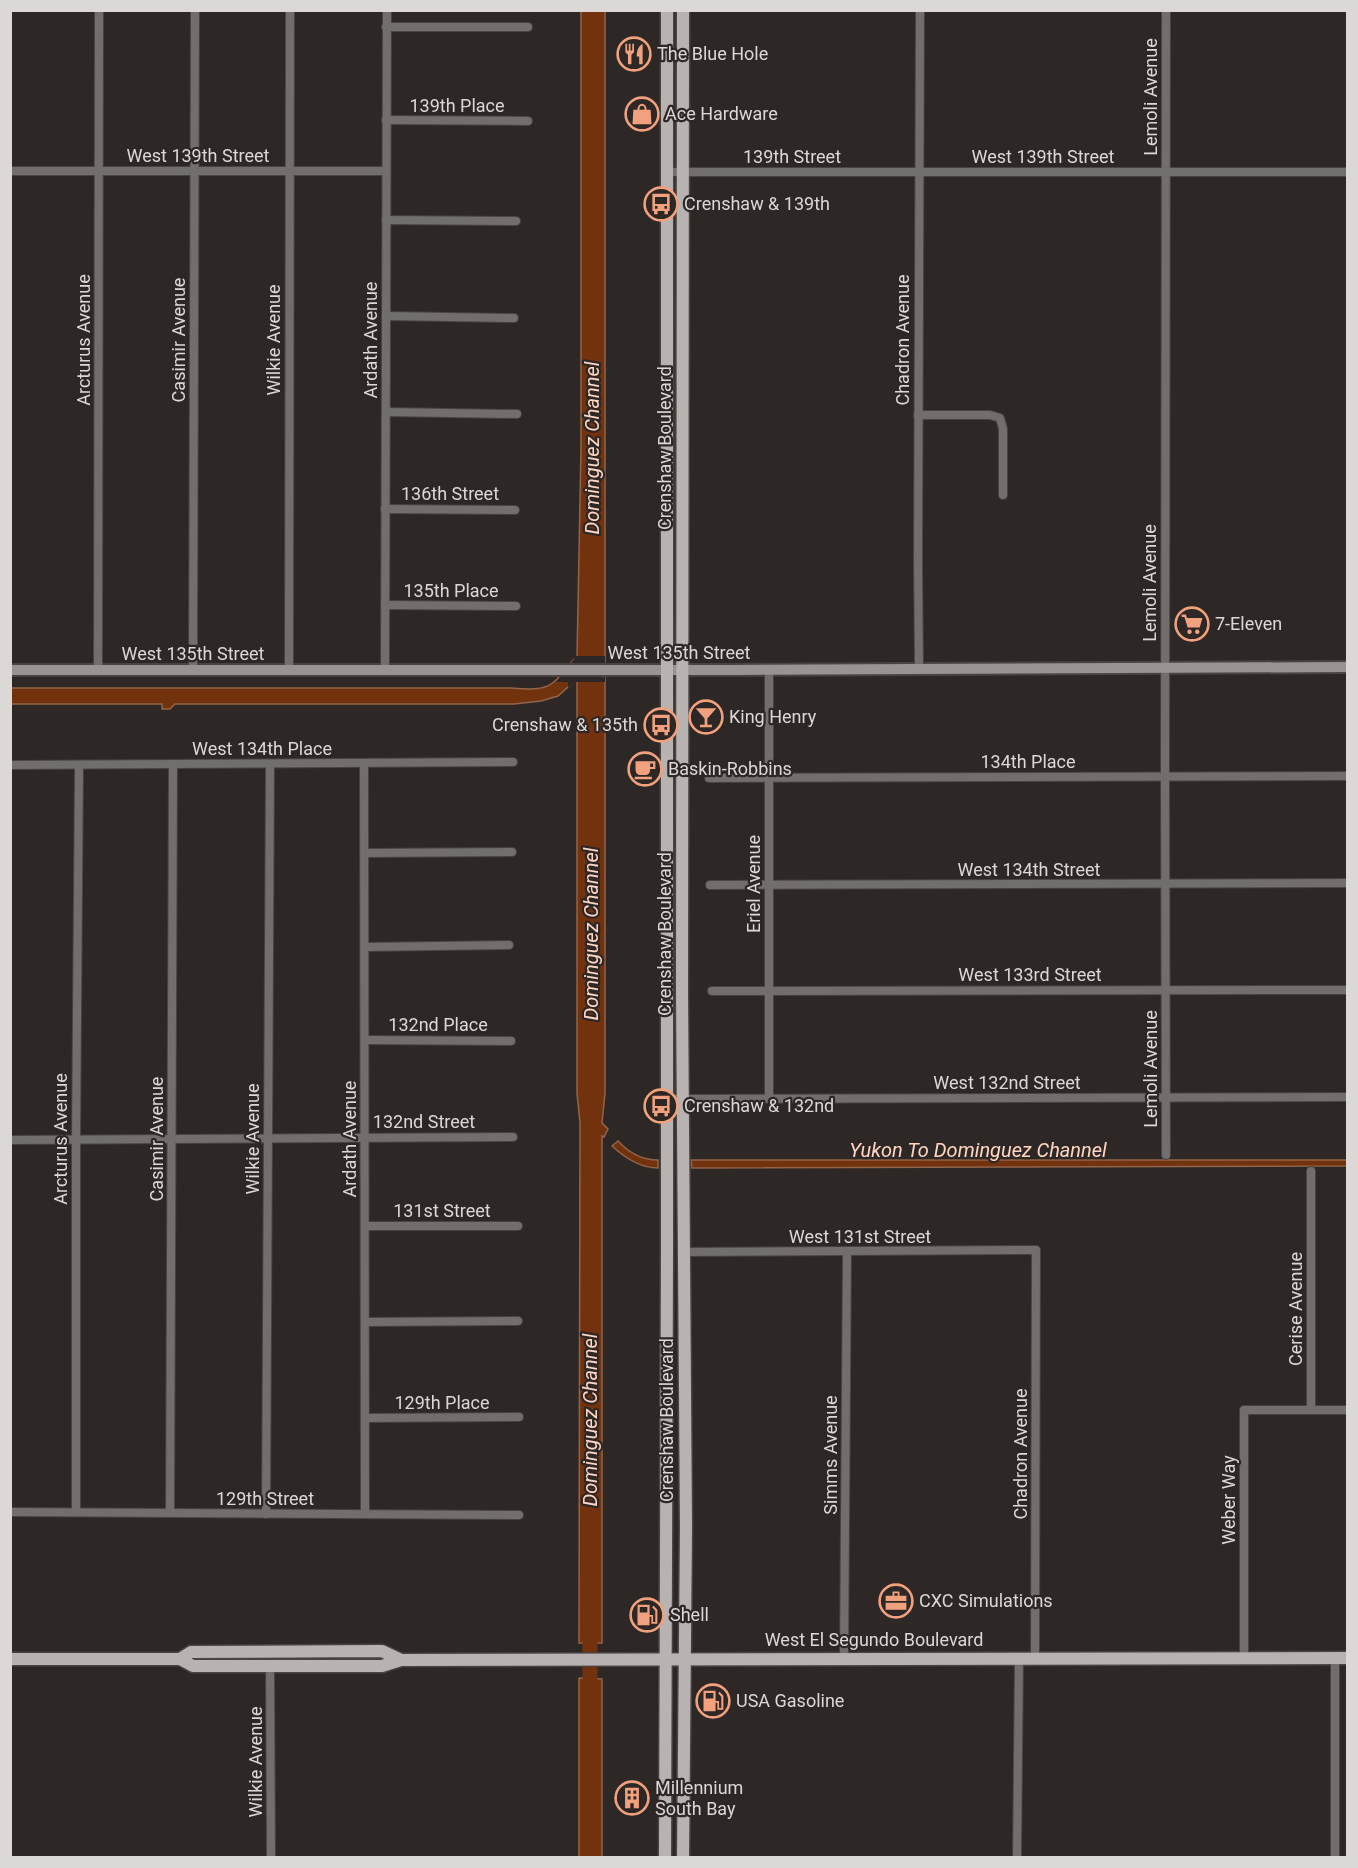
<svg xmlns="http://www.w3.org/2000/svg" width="1358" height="1868" viewBox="0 0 1358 1868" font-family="Roboto,sans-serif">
<rect width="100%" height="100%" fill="#2d2826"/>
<!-- water -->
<g fill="#73320e" stroke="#92644a" stroke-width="1.5">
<path d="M 581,11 L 605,11 L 605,1093 L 602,1123 L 608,1129 L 604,1137 L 602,1136 L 602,1643 L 579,1643 L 580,1123 L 577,1093 L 577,679 L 558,696 L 541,701 L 514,704 L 175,704 L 170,709 L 162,709 L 162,704 L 11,704 L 11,688 L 512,688 C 550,691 551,688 574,659 L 577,658 L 581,448 Z"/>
<path d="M 618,1141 C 629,1153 642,1160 658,1160 L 658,1168 C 640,1168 625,1158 612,1146 Z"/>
<path d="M 691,1160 L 1347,1160 L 1348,1166 L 692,1168 Z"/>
<path d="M 579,1678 L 602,1679 L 602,1857 L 579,1858 Z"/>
</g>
<!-- pier -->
<path fill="#2d2826" d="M 574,656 L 605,656 L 605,682 L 575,682 L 568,688 L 568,682 L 556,682 L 574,659 Z"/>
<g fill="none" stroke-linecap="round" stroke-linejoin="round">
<!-- river -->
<path stroke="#73320e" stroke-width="15" d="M 590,1699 L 590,1624"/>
<defs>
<g id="street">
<path d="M 386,27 L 528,27"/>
<path d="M 386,120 L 528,121"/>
<path d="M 10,171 L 386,171"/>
<path d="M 666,172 L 1348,172"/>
<path d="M 386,220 L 516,221"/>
<path d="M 386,316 L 514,318"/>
<path d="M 386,412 L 517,414"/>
<path d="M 918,415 L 990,415 L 1000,418 L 1003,429 L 1003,495"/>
<path d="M 385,509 L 515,510"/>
<path d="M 385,605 L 516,606"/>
<path d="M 919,669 L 918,561 L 920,10"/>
<path d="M 98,670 L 99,10"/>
<path d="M 193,670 L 195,10"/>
<path d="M 289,670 L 290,10"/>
<path d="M 385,670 L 387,10"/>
<path d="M 769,670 L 769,1098"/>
<path d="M 364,763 L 365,1514"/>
<path d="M 10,765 L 513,762"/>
<path d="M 709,778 L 1348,776"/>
<path d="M 365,853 L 512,852"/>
<path d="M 710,885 L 1348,883"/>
<path d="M 365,947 L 509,945"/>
<path d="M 712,991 L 1348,990"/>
<path d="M 365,1040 L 511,1041"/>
<path d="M 667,1099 L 1348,1097"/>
<path d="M 10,1140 L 513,1137"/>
<path d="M 1166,1155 L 1165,777 L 1166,10"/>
<path d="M 1311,1171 L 1311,1410"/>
<path d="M 365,1226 L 518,1226"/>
<path d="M 684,1252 L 1036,1250 L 1035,1658"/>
<path d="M 365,1322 L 518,1321"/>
<path d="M 365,1418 L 519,1417"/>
<path d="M 10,1512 L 519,1515"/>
<path d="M 76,1512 L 76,1140 L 79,766"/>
<path d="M 170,1513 L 173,765"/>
<path d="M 266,1514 L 270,764"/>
<path d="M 844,1658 L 847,1252"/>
<path d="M 1244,1658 L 1244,1410 L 1348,1410"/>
<path d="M 270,1666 L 271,1858"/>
<path d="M 1017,1858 L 1019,1658"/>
<path d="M 1335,1858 L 1335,1658"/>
</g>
<path id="secondary" d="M 10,670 L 735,670 L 1348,667"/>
<g id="primary">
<path d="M 10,1659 L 180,1659 L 191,1652 L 382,1651 L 401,1660"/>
<path d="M 180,1659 L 193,1666 L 382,1666 L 401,1660 L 1348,1658"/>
<path d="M 665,1858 L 667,1252 L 667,10"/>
<path d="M 683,1858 L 686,1528 L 682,992 L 683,10"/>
</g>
</defs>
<!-- street casing -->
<use href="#street" stroke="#494442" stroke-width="10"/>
<!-- secondary casing -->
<use href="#secondary" stroke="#494442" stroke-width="14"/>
<!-- primary casing -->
<use href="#primary" stroke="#494442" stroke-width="15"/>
<!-- street -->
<use href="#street" stroke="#716e6d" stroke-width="8"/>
<!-- secondary -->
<use href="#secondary" stroke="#999493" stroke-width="10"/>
<!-- primary -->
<use href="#primary" stroke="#b8b2b0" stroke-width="12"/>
</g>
<!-- icons -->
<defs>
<symbol id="restaurant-ring" viewBox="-11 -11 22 22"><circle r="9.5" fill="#2d2826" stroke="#f1a17d" stroke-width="1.5"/><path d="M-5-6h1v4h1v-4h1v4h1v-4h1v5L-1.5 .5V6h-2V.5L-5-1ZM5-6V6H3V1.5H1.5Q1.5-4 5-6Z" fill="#f1a17d"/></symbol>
<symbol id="shop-ring" viewBox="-11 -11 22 22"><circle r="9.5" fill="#2d2826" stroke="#f1a17d" stroke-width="1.5"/><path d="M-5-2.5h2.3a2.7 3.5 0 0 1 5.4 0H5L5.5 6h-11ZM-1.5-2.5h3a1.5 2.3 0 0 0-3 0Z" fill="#f1a17d"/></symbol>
<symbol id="bus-ring" viewBox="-11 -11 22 22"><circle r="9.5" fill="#2d2826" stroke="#f1a17d" stroke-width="1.5"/><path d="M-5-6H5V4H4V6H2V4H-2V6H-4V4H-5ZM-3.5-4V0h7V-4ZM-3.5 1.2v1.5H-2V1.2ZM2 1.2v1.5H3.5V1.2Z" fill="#f1a17d"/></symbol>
<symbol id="supermarket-ring" viewBox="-11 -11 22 22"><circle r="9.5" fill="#2d2826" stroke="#f1a17d" stroke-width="1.5"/><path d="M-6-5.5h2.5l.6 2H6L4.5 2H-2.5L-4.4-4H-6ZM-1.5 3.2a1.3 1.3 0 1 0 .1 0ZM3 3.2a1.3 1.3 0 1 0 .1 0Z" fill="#f1a17d"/></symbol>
<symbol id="bar-ring" viewBox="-11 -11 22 22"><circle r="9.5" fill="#2d2826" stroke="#f1a17d" stroke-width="1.5"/><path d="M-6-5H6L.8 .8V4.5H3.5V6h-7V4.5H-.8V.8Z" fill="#f1a17d"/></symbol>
<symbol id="cafe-ring" viewBox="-11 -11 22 22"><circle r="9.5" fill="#2d2826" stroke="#f1a17d" stroke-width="1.5"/><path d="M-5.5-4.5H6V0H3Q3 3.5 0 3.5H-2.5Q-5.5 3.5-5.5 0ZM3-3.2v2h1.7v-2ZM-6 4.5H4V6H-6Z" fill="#f1a17d"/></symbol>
<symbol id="office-ring" viewBox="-11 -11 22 22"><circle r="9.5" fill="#2d2826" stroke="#f1a17d" stroke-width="1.5"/><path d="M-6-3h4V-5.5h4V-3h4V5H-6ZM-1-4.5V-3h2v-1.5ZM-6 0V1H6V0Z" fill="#f1a17d"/></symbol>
<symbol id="fuel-ring" viewBox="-11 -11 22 22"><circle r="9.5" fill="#2d2826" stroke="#f1a17d" stroke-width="1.5"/><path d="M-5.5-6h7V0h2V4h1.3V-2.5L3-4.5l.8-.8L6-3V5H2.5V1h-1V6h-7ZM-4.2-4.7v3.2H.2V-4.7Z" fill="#f1a17d"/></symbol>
<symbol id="building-ring" viewBox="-11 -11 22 22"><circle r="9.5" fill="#2d2826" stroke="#f1a17d" stroke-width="1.5"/><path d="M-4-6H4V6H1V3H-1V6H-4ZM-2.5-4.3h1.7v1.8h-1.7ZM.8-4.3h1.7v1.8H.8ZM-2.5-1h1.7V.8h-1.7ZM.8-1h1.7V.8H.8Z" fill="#f1a17d"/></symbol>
</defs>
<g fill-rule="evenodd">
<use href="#restaurant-ring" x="615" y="35" width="38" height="38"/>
<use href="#shop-ring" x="623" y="95" width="38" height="38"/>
<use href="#bus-ring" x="642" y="185" width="38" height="38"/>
<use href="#supermarket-ring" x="1173" y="605" width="38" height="38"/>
<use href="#bar-ring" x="687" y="698" width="38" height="38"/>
<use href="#bus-ring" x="642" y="706" width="38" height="38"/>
<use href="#cafe-ring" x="626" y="750" width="38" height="38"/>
<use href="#bus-ring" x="642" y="1087" width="38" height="38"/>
<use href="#office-ring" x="877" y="1582" width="38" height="38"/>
<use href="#fuel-ring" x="628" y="1596" width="38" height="38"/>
<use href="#fuel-ring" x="694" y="1682" width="38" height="38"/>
<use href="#building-ring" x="613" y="1779" width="38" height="38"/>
</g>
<g text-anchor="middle" stroke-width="4.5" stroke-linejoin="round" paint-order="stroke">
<!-- poi labels -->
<g font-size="18" fill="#dbd8d6" stroke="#2d2826" text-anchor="start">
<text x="657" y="60">The Blue Hole</text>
<text x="665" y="120">Ace Hardware</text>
<text x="684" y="210">Crenshaw &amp; 139th</text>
<text x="1215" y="630">7-Eleven</text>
<text x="729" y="723">King Henry</text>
<text x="638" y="731" text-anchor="end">Crenshaw &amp; 135th</text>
<text x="668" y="775">Baskin-Robbins</text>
<text x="684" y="1112">Crenshaw &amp; 132nd</text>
<text x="919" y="1607">CXC Simulations</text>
<text x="670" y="1621">Shell</text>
<text x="736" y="1707">USA Gasoline</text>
<text x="655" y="1794">Millennium<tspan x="655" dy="21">South Bay</tspan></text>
</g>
<!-- street labels -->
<g font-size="18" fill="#dbd8d6" stroke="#2d2826">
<text transform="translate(1151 97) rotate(-90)" y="6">Lemoli Avenue</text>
<text x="457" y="112">139th Place</text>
<text x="198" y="162">West 139th Street</text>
<text x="792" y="163">139th Street</text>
<text x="1043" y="163">West 139th Street</text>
<text transform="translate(84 340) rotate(-90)" y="6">Arcturus Avenue</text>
<text transform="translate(179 340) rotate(-90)" y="6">Casimir Avenue</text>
<text transform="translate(274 340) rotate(-90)" y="6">Wilkie Avenue</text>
<text transform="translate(371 340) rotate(-90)" y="6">Ardath Avenue</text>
<text transform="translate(903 340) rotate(-90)" y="6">Chadron Avenue</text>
<text transform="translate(665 448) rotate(-90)" y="6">Crenshaw Boulevard</text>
<text x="450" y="500">136th Street</text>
<text transform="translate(1150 583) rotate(-90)" y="6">Lemoli Avenue</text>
<text x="451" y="597">135th Place</text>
<text x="679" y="659">West 135th Street</text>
<text x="193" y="660">West 135th Street</text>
<text x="262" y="755">West 134th Place</text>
<text x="1028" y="768">134th Place</text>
<text x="1029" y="876">West 134th Street</text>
<text transform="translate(754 884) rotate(-90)" y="6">Eriel Avenue</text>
<text transform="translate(665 934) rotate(-90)" y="6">Crenshaw Boulevard</text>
<text x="1030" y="981">West 133rd Street</text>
<text x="438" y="1031">132nd Place</text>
<text transform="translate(1151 1069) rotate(-90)" y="6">Lemoli Avenue</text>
<text x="1007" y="1089">West 132nd Street</text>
<text x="424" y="1128">132nd Street</text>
<text transform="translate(61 1139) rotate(-90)" y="6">Arcturus Avenue</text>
<text transform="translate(157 1139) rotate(-90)" y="6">Casimir Avenue</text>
<text transform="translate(253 1139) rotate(-90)" y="6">Wilkie Avenue</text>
<text transform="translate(350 1139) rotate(-90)" y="6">Ardath Avenue</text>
<text x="442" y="1217">131st Street</text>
<text x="860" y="1243">West 131st Street</text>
<text transform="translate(1296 1309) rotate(-90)" y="6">Cerise Avenue</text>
<text x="442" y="1409">129th Place</text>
<text transform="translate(667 1420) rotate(-90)" y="6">Crenshaw Boulevard</text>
<text transform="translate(1021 1454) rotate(-90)" y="6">Chadron Avenue</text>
<text transform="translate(831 1455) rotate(-90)" y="6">Simms Avenue</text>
<text x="265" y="1505">129th Street</text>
<text transform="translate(1229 1500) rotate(-90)" y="6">Weber Way</text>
<text x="874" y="1646">West El Segundo Boulevard</text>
<text transform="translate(256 1762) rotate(-90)" y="6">Wilkie Avenue</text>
</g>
<!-- water labels -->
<g font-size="20" font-style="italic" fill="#ffd5c3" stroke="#2d2826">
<text transform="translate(592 448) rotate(-90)" y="7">Dominguez Channel</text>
<text transform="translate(591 934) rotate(-90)" y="7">Dominguez Channel</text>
<text x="978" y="1157">Yukon To Dominguez Channel</text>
<text transform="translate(590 1420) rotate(-90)" y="7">Dominguez Channel</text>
</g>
</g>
<!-- border -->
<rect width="1358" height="1868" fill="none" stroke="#dbd8d6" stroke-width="24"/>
</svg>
